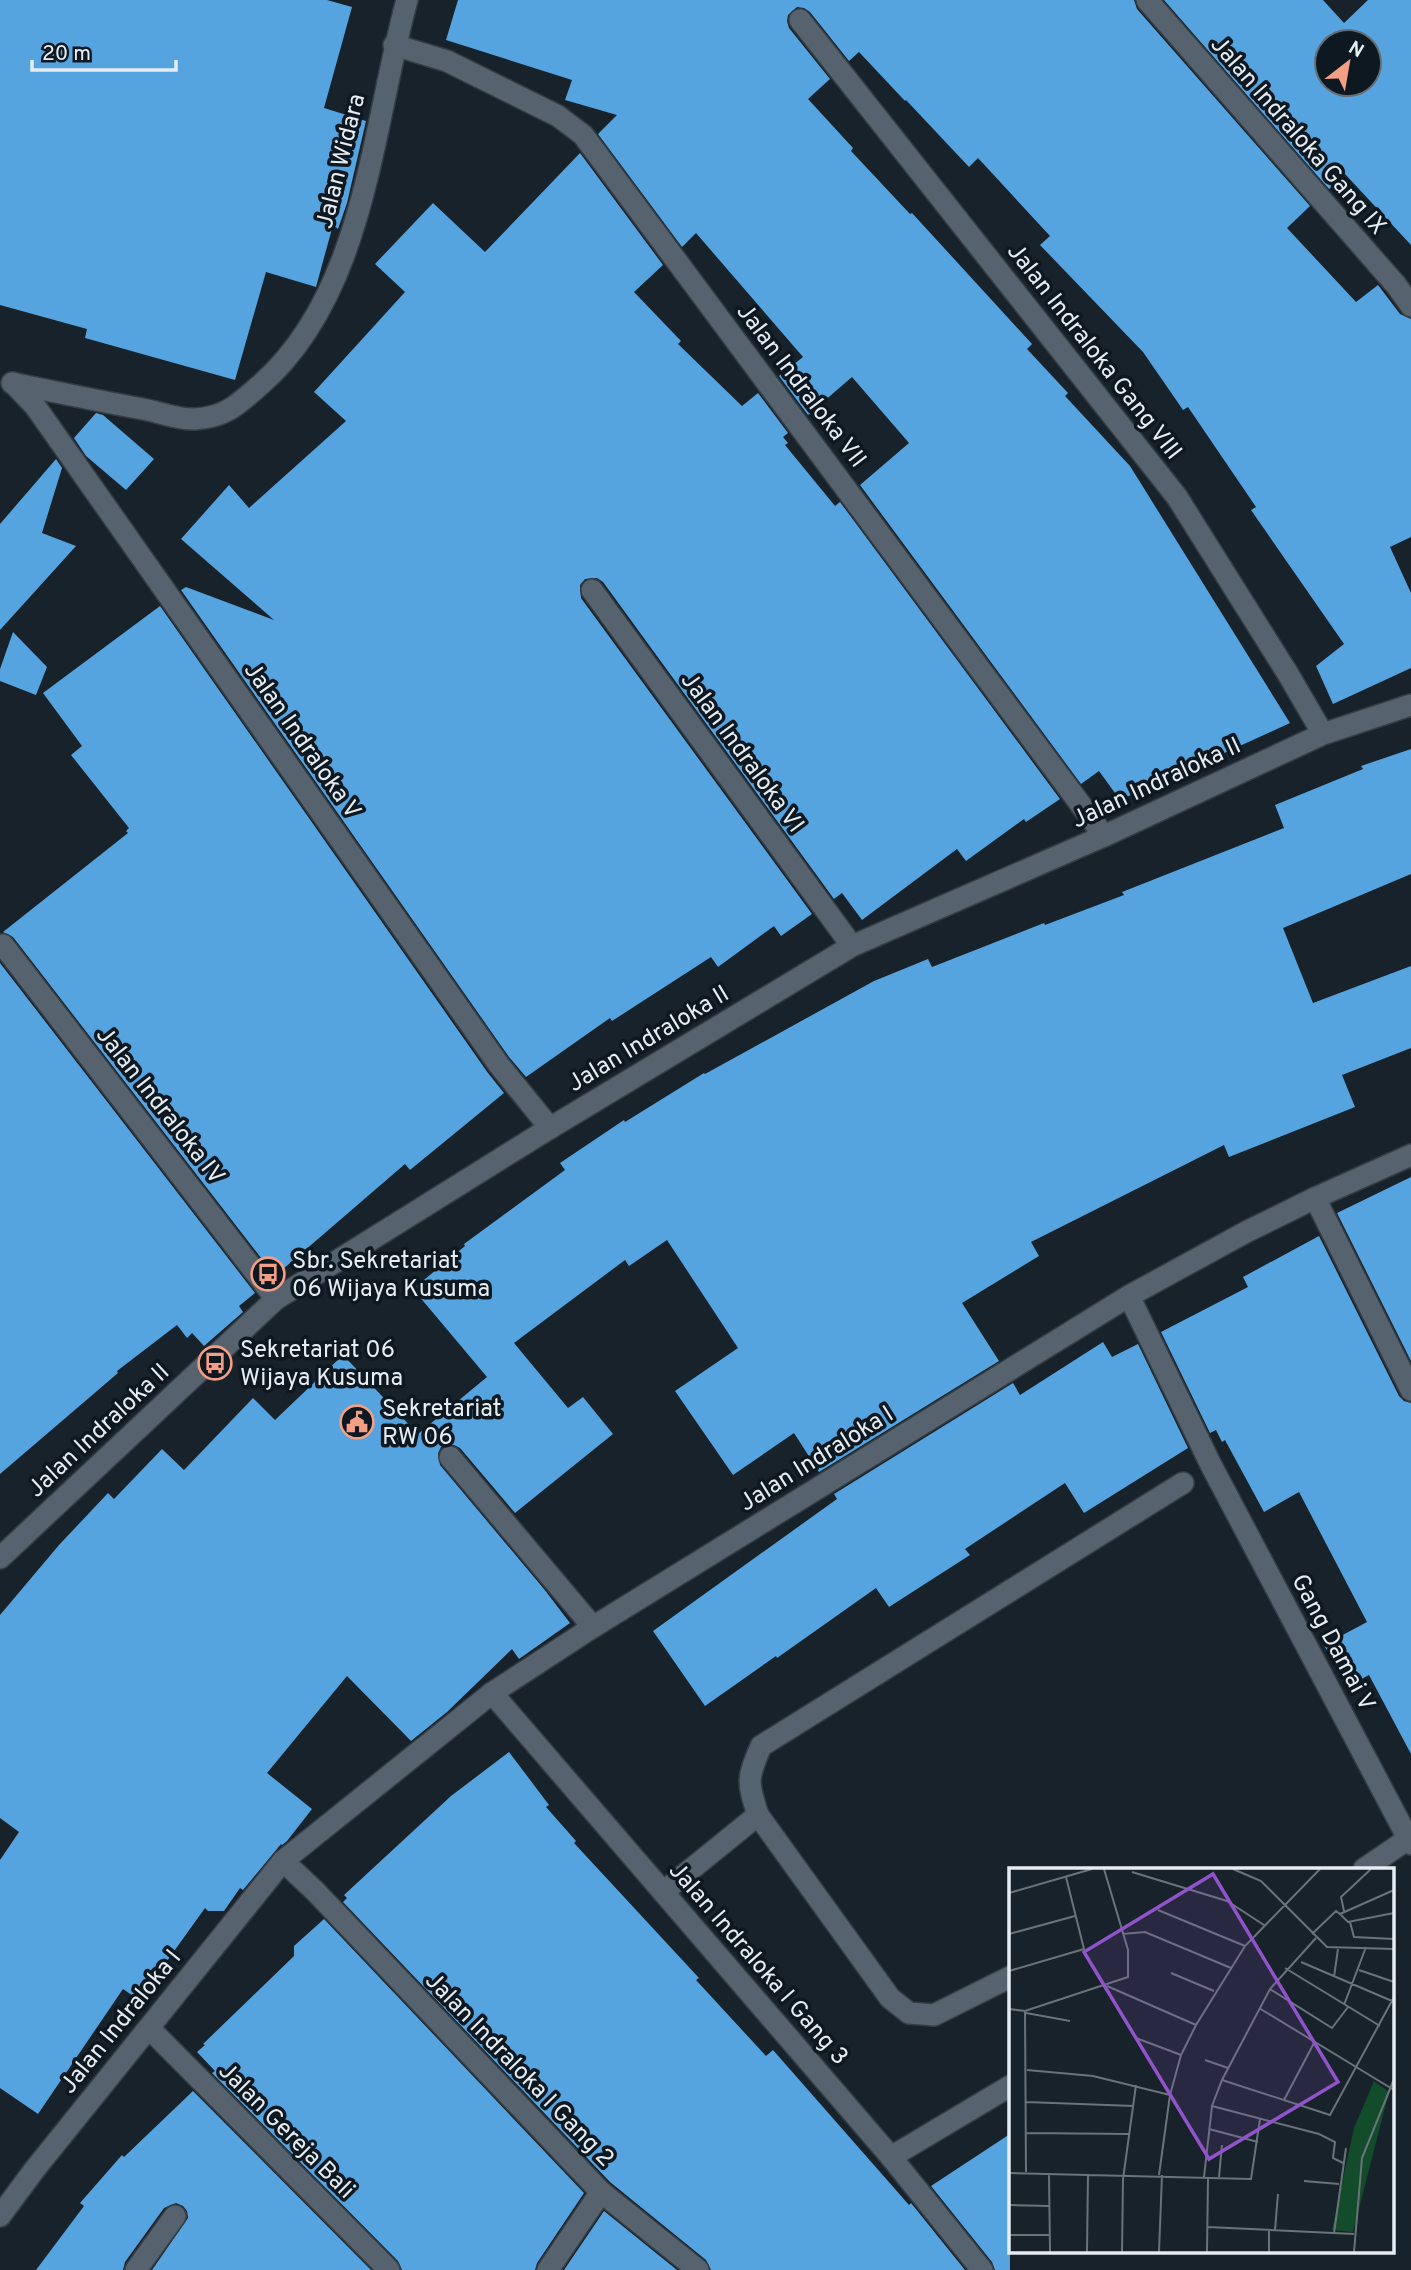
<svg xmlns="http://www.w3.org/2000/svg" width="1411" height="2270" viewBox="0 0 1411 2270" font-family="Overpass,sans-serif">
<rect width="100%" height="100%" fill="#17222a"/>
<!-- building -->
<g fill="#55a3df" fill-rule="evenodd">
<path d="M 0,0 L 327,0 L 352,7 L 324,108 L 366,121 L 347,203 L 338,229 L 333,225 L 316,287 L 266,272 L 235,380 L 85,338 L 87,329 L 0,305 Z"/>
<path d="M 458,0 L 1134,0 L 1137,9 L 1310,206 L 1287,228 L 1356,302 L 1378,285 L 1400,314 L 1411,319 L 1411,537 L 1390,547 L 1411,593 L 1411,668 L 1333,704 L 1316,666 L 1344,644 L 1251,510 L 1256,507 L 1188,407 L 1183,410 L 1143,352 L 1040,245 L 1050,236 L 978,158 L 969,167 L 906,100 L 905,101 L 859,52 L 849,61 L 810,12 L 804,8 L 797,7 L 788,15 L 787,21 L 789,28 L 830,79 L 808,99 L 853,148 L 851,151 L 910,214 L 912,213 L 1032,344 L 1027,349 L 1068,393 L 1065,396 L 1130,466 L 1290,723 L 1209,760 L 1207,757 L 1192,767 L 1120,800 L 1099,771 L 1081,784 L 860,485 L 909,443 L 852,377 L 808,415 L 779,376 L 803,357 L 696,233 L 682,247 L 598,134 L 617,115 L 565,100 L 572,80 L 446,40 Z"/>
<path d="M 1164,0 L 1323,0 L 1344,23 L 1368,0 L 1411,0 L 1411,245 L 1345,174 L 1329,189 ZM 1327,42 L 1369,42 L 1369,84 L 1327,84 Z"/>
<path d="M 580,153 L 663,265 L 634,292 L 681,341 L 678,344 L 742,406 L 758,393 L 788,433 L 783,437 L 788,443 L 785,445 L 835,506 L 840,502 L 1060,799 L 1026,822 L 1024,819 L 966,861 L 957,849 L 862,920 L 842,893 L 834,899 L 603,582 L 597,578 L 585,579 L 580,585 L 581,598 L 812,914 L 781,936 L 774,926 L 718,967 L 711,957 L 612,1021 L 610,1018 L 526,1077 L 509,1057 L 181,590 L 186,587 L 274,620 L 181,539 L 229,485 L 249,508 L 346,421 L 314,392 L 405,292 L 375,264 L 433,203 L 485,252 Z"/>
<path d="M 96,413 L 103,415 L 154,459 L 126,490 L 86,456 L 74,438 Z"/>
<path d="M 56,459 L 62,468 L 42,533 L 76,546 L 0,630 L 0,524 Z"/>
<path d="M 160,606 L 488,1073 L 504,1093 L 410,1170 L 405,1164 L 275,1276 L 13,937 L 3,932 L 128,833 L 126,831 L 129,828 L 71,755 L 82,746 L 43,693 Z"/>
<path d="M 13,632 L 47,667 L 36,695 L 0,681 L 0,669 Z"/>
<path d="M 1411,749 L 1411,874 L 1283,928 L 1313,1003 L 1411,966 L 1411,1048 L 1342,1075 L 1355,1107 L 1229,1157 L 1224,1145 L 1031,1242 L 1039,1256 L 962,1303 L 999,1361 L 819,1472 L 794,1433 L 733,1475 L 675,1391 L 738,1348 L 667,1240 L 629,1266 L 625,1260 L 514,1343 L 568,1408 L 583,1397 L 613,1434 L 515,1513 L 460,1448 L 454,1445 L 447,1444 L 441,1447 L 438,1453 L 440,1465 L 544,1589 L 570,1623 L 519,1659 L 512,1649 L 447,1712 L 411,1741 L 347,1676 L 267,1773 L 312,1809 L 287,1841 L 282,1845 L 281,1844 L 243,1890 L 240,1888 L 224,1911 L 208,1911 L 205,1908 L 139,2000 L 123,1989 L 38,2114 L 0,2088 L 0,1860 L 19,1832 L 0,1818 L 0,1615 L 59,1545 L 108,1493 L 114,1499 L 162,1449 L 184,1470 L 253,1398 L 275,1420 L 343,1355 L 418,1434 L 487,1377 L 413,1289 L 465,1246 L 464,1244 L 565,1170 L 560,1163 L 624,1120 L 625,1122 L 704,1073 L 705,1074 L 874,981 L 928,959 L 932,967 L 1044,923 L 1045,925 L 1124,895 L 1122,892 L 1284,828 L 1275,805 L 1363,769 L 1361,766 Z"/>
<path d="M 0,963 L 255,1293 L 239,1306 L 243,1312 L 204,1346 L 192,1333 L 187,1338 L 177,1325 L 117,1371 L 118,1373 L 0,1474 Z"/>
<path d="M 1411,1177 L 1411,1361 L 1337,1213 Z"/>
<path d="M 1319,1236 L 1399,1396 L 1404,1401 L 1411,1403 L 1411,1754 L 1369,1675 L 1346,1687 L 1324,1645 L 1367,1622 L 1299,1492 L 1264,1512 L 1225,1440 L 1222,1442 L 1216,1430 L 1210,1433 L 1161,1332 L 1248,1287 L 1243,1277 Z"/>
<path d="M 1103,1342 L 1112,1357 L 1138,1344 L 1188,1448 L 1084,1513 L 1065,1483 L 965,1549 L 970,1555 L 889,1607 L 876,1588 L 777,1658 L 776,1656 L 705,1706 L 653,1631 L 837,1499 L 834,1494 L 1013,1383 L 1020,1395 Z"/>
<path d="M 509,1752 L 549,1805 L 546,1807 L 576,1841 L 574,1843 L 699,1978 L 696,1980 L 766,2056 L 773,2050 L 909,2205 L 911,2203 L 965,2270 L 711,2270 L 706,2260 L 610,2182 L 343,1902 L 347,1898 L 344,1895 L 451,1796 Z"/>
<path d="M 324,1919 L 584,2193 L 537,2263 L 535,2270 L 402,2270 L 398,2261 L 212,2073 L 215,2071 L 197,2052 L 205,2045 L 203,2044 L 294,1956 L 294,1946 Z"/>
<path d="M 193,2091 L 371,2270 L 152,2270 L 188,2218 L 187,2211 L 183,2206 L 176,2203 L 164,2208 L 125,2262 L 123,2270 L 36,2270 L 84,2206 L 80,2203 L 122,2155 L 124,2157 Z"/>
<path d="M 1010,2134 L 1010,2270 L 995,2270 L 992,2262 L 931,2186 Z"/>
<path d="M 604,2211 L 677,2270 L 564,2270 Z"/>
</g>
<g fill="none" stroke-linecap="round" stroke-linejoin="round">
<defs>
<g id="lane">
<path d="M 663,1892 L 758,1815"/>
<path d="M 1010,1977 L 934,2015 L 909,2013 L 890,1998 L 758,1815 C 747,1781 747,1779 761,1746 L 1183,1483"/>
</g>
<g id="street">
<path d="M 1147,0 L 1396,285 L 1411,306"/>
<path d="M 800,20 L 1177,497 L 1288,674 L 1323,734"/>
<path d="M 394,45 L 447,61 L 558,116 L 583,135 L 1104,836"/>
<path d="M 12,383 C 56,392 99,401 143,409 C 159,412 179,420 195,419 C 226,417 237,405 259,386 C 365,295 372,127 407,0"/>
<path d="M 13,383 L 35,406 L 499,1065 L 550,1128"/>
<path d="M 592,590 L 852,946"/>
<path d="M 3,945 L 276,1299"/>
<path d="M 1315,1198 L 1411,1390"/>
<path d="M 1129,1296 L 1211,1465 L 1411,1844"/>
<path d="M 450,1457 L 593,1627"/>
<path d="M 0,1558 L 276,1299 L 550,1128 L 852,946 L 1104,836 L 1323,734 L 1411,705"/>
<path d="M 492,1693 L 891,2157 L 982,2270"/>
<path d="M 283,1861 L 315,1891 L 601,2192 L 698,2270"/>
<path d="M 1364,1869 L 1408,1839"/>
<path d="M 149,2028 L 389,2270"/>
<path d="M 891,2157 L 1010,2086"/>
<path d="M 0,2216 L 35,2169 L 283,1861 L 492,1693 L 593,1627 L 1129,1296 L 1246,1232 L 1315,1198 L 1411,1155"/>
<path d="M 136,2270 L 175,2216"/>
<path d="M 548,2270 L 601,2192"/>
</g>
</defs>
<!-- lane casing -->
<use href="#lane" stroke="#353d44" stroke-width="24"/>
<!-- street casing -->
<use href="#street" stroke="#353d44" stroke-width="24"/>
<!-- lane -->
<use href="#lane" stroke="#56626d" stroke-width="21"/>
<!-- street -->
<use href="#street" stroke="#56626d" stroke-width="21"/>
</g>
<!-- icons -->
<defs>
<symbol id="bus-ring" viewBox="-11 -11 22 22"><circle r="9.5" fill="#0e1821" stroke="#f39f86" stroke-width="1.5"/><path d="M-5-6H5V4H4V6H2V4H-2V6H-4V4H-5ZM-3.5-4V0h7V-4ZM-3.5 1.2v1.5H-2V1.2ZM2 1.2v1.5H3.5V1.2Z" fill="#f39f86"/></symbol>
<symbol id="civic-ring" viewBox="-11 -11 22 22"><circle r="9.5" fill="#0e1821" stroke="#f39f86" stroke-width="1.5"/><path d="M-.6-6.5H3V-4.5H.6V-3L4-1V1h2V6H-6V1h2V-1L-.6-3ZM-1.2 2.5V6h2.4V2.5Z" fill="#f39f86"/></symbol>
</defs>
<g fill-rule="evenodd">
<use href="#bus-ring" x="249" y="1255" width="38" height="38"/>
<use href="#bus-ring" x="196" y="1344" width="38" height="38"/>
<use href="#civic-ring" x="338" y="1403" width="38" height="38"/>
</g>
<g text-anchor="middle" stroke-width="7" stroke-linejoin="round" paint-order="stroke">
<!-- street labels -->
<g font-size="24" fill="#e6edf3" stroke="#0e1821">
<text transform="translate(1299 135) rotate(49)" y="8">Jalan Indraloka Gang IX</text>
<text transform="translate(340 161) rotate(-76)" y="8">Jalan Widara</text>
<text transform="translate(1095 351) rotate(52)" y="8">Jalan Indraloka Gang VIII</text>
<text transform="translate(802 385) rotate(53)" y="8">Jalan Indraloka VII</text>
<text transform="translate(303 740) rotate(55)" y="8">Jalan Indraloka V</text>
<text transform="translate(743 752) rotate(54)" y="8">Jalan Indraloka VI</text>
<text transform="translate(1156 782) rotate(-25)" y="8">Jalan Indraloka II</text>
<text transform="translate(648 1038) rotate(-31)" y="8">Jalan Indraloka II</text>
<text transform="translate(161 1105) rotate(52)" y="8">Jalan Indraloka IV</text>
<text transform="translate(98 1430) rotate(-43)" y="8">Jalan Indraloka II</text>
<text transform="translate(816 1458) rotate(-32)" y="8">Jalan Indraloka I</text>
<text transform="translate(1334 1642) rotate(62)" y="8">Gang Damai V</text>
<text transform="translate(759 1963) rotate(49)" y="8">Jalan Indraloka I Gang 3</text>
<text transform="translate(120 2021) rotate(-51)" y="8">Jalan Indraloka I</text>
<text transform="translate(520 2069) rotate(46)" y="8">Jalan Indraloka I Gang 2</text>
<text transform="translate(287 2130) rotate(45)" y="8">Jalan Gereja Bali</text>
</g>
<!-- poi labels -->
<g font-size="24" fill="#e6edf3" stroke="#0e1821" text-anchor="start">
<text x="292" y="1268">Sbr. Sekretariat<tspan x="292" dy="28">06 Wijaya Kusuma</tspan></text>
<text x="240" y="1357">Sekretariat 06<tspan x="240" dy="28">Wijaya Kusuma</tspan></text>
<text x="382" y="1416">Sekretariat<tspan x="382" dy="28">RW 06</tspan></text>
</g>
</g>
<!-- overview -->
<g transform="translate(1009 1868)">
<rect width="385" height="385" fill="#17222a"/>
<path d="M 365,213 L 380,224 L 344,364 L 323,362 L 345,260 Z" fill="#124c2a"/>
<path fill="none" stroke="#6a737a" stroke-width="2" d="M 224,1 L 252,13 L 318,79 L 385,81M 123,4 L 218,33 L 255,57M 0,25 L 83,1M 149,42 L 236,78M 335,43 L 332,29 L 362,1M 331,46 L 339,54 L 385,45M 341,54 L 345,69 L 385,71M 0,66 L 66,48M 114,66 L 136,64 L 222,100M 303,66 L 327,43 L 331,46 L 385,22M 292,94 L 383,133M 276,100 L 371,158M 350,102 L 385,114M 0,103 L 75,81 L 57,9M 162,105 L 205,123M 325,109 L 329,81M 98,118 L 187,157M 261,121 L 323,160 L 339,139M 335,137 L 357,79M 250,140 L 385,222M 0,141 L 16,143 L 119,109 L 119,82 L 95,1M 16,143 L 17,304M 17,145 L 61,153M 127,170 L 172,187M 196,192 L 219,200M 18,202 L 84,208 L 161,227M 213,212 L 321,247 L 385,129M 275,232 L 305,175M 17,234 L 125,238M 203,238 L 310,266 L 326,274 L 324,290 L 334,295M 200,261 L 249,274M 17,265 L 120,266M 0,305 L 242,311 L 251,251M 40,305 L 41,384M 150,307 L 161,227 L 172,187 L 187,157 L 236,78 L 311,1M 195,309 L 203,238 L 213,212 L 261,121 L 307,70M 210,309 L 213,277M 295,313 L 330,316M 0,337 L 41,338M 199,359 L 345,366M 266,362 L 269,326M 325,365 L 337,280M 0,367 L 41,367M 78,384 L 79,306M 113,384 L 114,311 L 127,217M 150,384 L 153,307M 198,384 L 199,310M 260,384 L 260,362M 345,384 L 353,290 L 385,211"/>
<path fill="#9053c9" fill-opacity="0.15" stroke="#9053c9" stroke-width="3.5" d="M 204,6 L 329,214 L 200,291 L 75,84 Z"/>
<rect width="385" height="385" fill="none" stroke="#e6edf3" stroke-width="3.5"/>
</g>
<!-- north arrow -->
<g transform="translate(1348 63) rotate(31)"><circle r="33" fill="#0e1821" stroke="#646d75" stroke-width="2"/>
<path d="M0-5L12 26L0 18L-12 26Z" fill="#f39f86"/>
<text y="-10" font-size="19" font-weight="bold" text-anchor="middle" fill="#e6edf3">N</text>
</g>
<!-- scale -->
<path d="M32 60v10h144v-10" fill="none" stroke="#e6edf3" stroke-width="3.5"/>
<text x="42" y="60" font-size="21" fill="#e6edf3" stroke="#0e1821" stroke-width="5" paint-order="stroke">20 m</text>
</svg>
